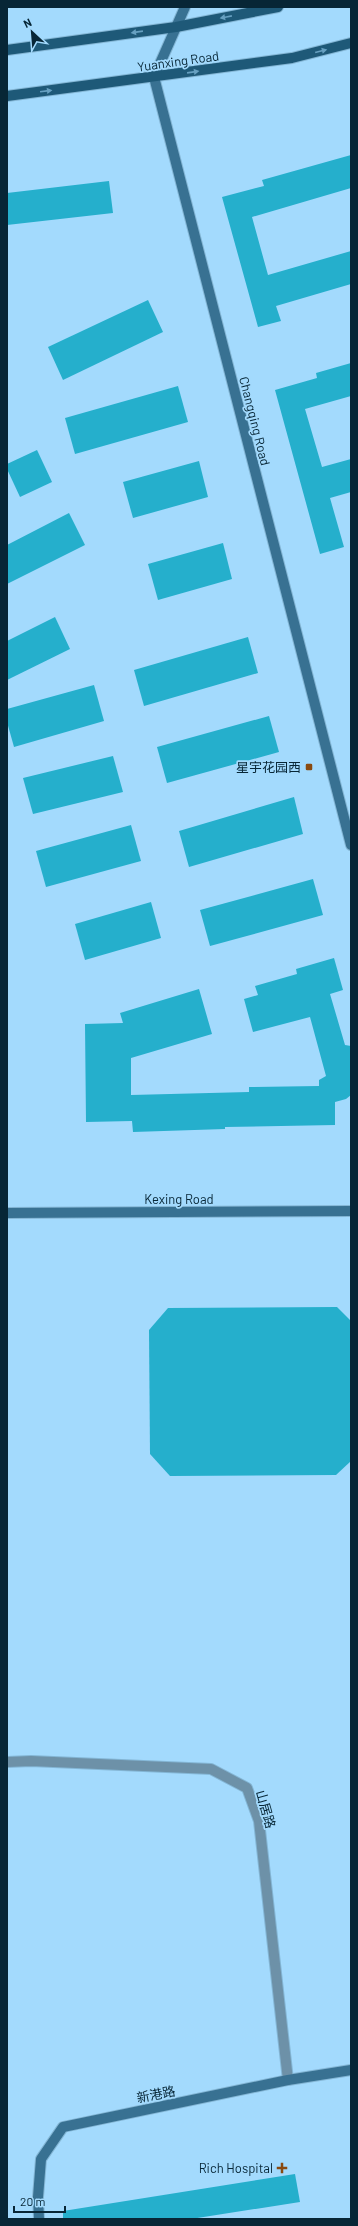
<svg xmlns="http://www.w3.org/2000/svg" width="358" height="2226" viewBox="0 0 358 2226" font-family="Barlow,'Noto Sans SC',sans-serif">
<rect width="100%" height="100%" fill="#a3dafd"/>
<!-- building -->
<g fill="#25afcc">
<path d="M 351,155 L 351,188 L 252,217 L 268,275 L 351,251 L 351,284 L 276,306 L 281,321 L 258,327 L 222,197 L 264,186 L 262,180 Z"/>
<path d="M 109,181 L 113,213 L 7,225 L 7,193 Z"/>
<path d="M 148,300 L 163,332 L 63,380 L 48,347 Z"/>
<path d="M 351,363 L 351,396 L 305,409 L 322,467 L 351,459 L 351,492 L 330,498 L 344,547 L 320,554 L 275,390 L 317,378 L 316,373 Z"/>
<path d="M 178,386 L 188,422 L 75,454 L 65,418 Z"/>
<path d="M 37,450 L 52,482 L 20,497 L 7,469 L 7,464 Z"/>
<path d="M 199,461 L 208,497 L 133,518 L 123,482 Z"/>
<path d="M 69,513 L 85,545 L 7,584 L 7,545 Z"/>
<path d="M 223,543 L 232,579 L 158,600 L 148,564 Z"/>
<path d="M 55,617 L 70,649 L 7,680 L 7,641 Z"/>
<path d="M 248,637 L 258,673 L 144,706 L 134,670 Z"/>
<path d="M 94,685 L 104,721 L 14,747 L 7,722 L 7,709 Z"/>
<path d="M 269,716 L 279,752 L 167,783 L 157,747 Z"/>
<path d="M 113,756 L 123,792 L 33,814 L 23,778 Z"/>
<path d="M 294,797 L 303,834 L 189,867 L 179,831 Z"/>
<path d="M 131,825 L 141,861 L 46,887 L 36,851 Z"/>
<path d="M 313,879 L 323,915 L 210,946 L 200,910 Z"/>
<path d="M 151,902 L 161,938 L 85,960 L 75,924 Z"/>
<path d="M 334,958 L 343,990 L 330,994 L 345,1045 L 351,1046 L 351,1095 L 346,1099 L 335,1102 L 335,1125 L 225,1127 L 225,1129 L 133,1132 L 132,1121 L 86,1122 L 85,1024 L 123,1023 L 120,1013 L 199,989 L 212,1034 L 131,1058 L 131,1095 L 249,1092 L 249,1087 L 319,1086 L 319,1080 L 326,1076 L 310,1017 L 253,1032 L 244,999 L 258,995 L 255,986 L 297,974 L 296,969 Z"/>
<path d="M 337,1307 L 351,1321 L 351,1461 L 336,1475 L 170,1476 L 150,1454 L 149,1330 L 168,1308 Z"/>
<path d="M 295,2174 L 300,2202 L 191,2219 L 63,2219 L 63,2211 Z"/>
</g>
<g fill="none" stroke-linecap="round" stroke-linejoin="round">
<defs>
<path id="street" d="M 7,1762 L 31,1761 L 211,1769 L 247,1788 L 259,1821 L 288,2080"/>
<g id="secondary">
<path d="M 185,7 L 154,77 L 351,845"/>
<path d="M 7,1213 L 351,1211"/>
<path d="M 39,2219 L 38,2197 L 41,2159 L 63,2127 L 288,2080 L 351,2070"/>
</g>
<g id="primary">
<path d="M 7,50 L 176,27 L 278,7"/>
<path d="M 7,96 L 292,58 L 351,43"/>
</g>
</defs>
<!-- street casing -->
<use href="#street" stroke="#84b6d5" stroke-width="12"/>
<!-- secondary casing -->
<use href="#secondary" stroke="#84b6d5" stroke-width="12"/>
<!-- primary casing -->
<use href="#primary" stroke="#84b6d5" stroke-width="12"/>
<!-- street -->
<use href="#street" stroke="#6d91a8" stroke-width="10"/>
<!-- secondary -->
<use href="#secondary" stroke="#387192" stroke-width="10"/>
<!-- primary -->
<use href="#primary" stroke="#1e5978" stroke-width="10"/>
</g>
<!-- one-way arrows -->
<defs><path id="oneway-solid" d="M-6-.8H1V-3.2L6.5 0L1 3.2V.8H-6Z"/></defs>
<g fill="#67a0c1">
<use href="#oneway-solid" transform="translate(226 17) rotate(169)"/>
<use href="#oneway-solid" transform="translate(137 32) rotate(172)"/>
<use href="#oneway-solid" transform="translate(321 51) rotate(-14)"/>
<use href="#oneway-solid" transform="translate(193 72) rotate(-8)"/>
<use href="#oneway-solid" transform="translate(46 91) rotate(-7)"/>
</g>
<!-- markers -->
<g fill="#894a10" stroke="#a3dafd" stroke-width="1.5">
<rect x="305" y="763" width="8" height="8" rx="2"/>
<path d="M280 2162h4v4h4v4h-4v4h-4v-4h-4v-4h4z"/>
</g>
<g text-anchor="middle" stroke-width="3.5" stroke-linejoin="round" paint-order="stroke">
<!-- street labels -->
<g font-size="13" fill="#072636" stroke="#a3dafd">
<text transform="translate(178 61) rotate(-8)" y="5">Yuanxing Road</text>
<text transform="translate(255 421) rotate(76)" y="5">Changqing Road</text>
<text x="179" y="1204">Kexing Road</text>
<text transform="translate(266 1809) rotate(74)" y="5">山居路</text>
<text transform="translate(156 2094) rotate(-11)" y="5">新港路</text>
</g>
<!-- poi labels -->
<g font-size="13" fill="#072636" stroke="#a3dafd" text-anchor="end">
<text x="301" y="772">星宇花园西</text>
<text x="273" y="2173">Rich Hospital</text>
</g>
</g>
<!-- border -->
<rect width="358" height="2226" fill="none" stroke="#072636" stroke-width="16"/>
<!-- north arrow -->
<g transform="translate(32 32) rotate(334)" stroke="#a3dafd" stroke-width="3" paint-order="stroke">
<path d="M0-3L7 15L0 10L-7 15Z" fill="#072636"/>
<text y="-6" font-size="11" font-weight="bold" text-anchor="middle" fill="#072636">N</text>
</g>
<!-- scale -->
<path d="M14 2206v6h51v-6" fill="none" stroke="#072636" stroke-width="2"/>
<text x="20" y="2206" font-size="12" fill="#072636" stroke="#a3dafd" stroke-width="3" paint-order="stroke">20 m</text>
</svg>
